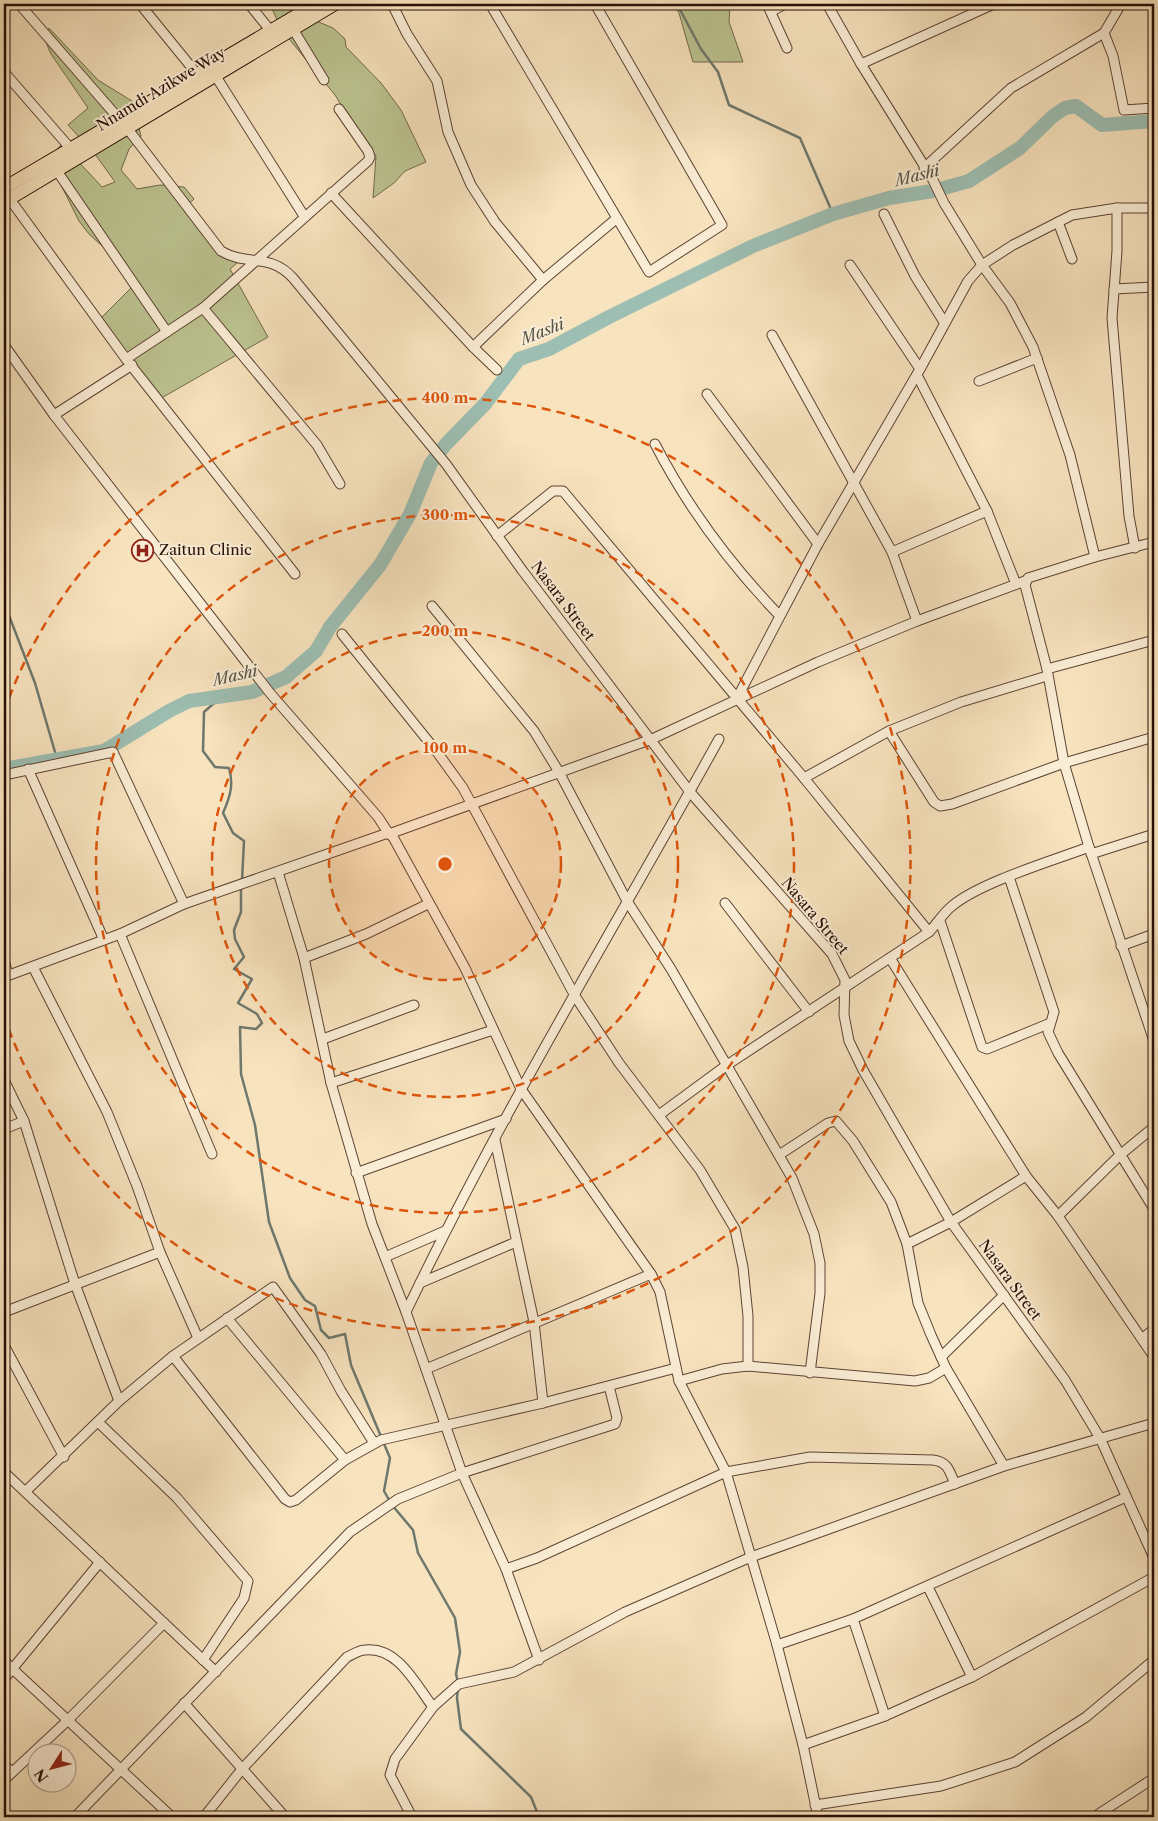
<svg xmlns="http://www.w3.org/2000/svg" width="1158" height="1821" viewBox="0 0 1158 1821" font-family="'Libre Caslon Text',serif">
<rect width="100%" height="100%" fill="#f7e3be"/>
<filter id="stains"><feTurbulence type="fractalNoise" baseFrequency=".004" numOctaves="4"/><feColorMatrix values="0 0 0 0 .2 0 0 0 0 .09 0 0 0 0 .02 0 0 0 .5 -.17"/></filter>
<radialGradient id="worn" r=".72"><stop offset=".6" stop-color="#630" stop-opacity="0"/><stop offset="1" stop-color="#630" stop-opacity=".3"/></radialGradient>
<!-- green -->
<g fill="#bcc491" stroke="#72694b">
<path d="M 270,4 L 319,4 L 314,20 L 333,28 L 345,39 L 346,47 L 381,83 L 401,110 L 426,162 L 405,171 L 394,183 L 373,198 L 376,156 L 362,139 L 335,95 L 281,29 Z"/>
<path d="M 673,4 L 730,4 L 729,22 L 743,62 L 693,62 L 679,13 Z"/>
<path d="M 49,28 L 98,80 L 132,101 L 141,136 L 129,149 L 121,170 L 137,189 L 160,185 L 184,187 L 194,199 L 188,205 L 237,263 L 230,269 L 268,337 L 158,400 L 98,321 L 134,285 L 124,266 L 89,234 L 79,221 L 48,159 L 62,144 L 102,187 L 115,182 L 95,154 L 68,125 L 88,108 L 51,54 L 45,40 Z"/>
</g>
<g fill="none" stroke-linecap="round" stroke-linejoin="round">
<!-- stream -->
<g stroke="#6e786d" stroke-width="2.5">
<path d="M 677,4 L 701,49 L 718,72 L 729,105 L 800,138 L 833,214"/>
<path d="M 4,607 L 8,613 L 35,683 L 57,759"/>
<path d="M 220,698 L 204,712 L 203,751 L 215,767 L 229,768 C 234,785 230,797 223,813 L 233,833 L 244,841 L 242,881"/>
<path d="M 241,886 L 241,912 L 234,930 L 235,939 L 244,957 L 234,969 L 252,979 L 238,1003 L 257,1014 L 262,1023 L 256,1029 L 240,1027 L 241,1074 L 255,1125 L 269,1222 L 290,1278 L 305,1300 L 315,1306 L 321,1330 L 329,1338 L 345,1334 L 351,1365 L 390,1458 L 384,1491 L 392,1505 L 413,1530 L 418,1553 L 455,1618 L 460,1652 L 456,1674 L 458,1682"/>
<path d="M 458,1688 L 457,1698 L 461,1729 L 531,1797 L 539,1817"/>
</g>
<!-- river -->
<path stroke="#9dbeb2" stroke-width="14" d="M 4,769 L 104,751 L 169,711 L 189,701 L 252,692 L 286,677 L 316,651 L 330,627 L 380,565 L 410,514 L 431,463 L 446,444 L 485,404 L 519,359 L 549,349 L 609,317 L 753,246 L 833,214 L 889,198 L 933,191 L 969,181 L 1020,148 L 1053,116 L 1065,108 L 1076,106 L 1102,125 L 1154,121"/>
<defs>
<g id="minor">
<path d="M 19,4 L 120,120"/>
<path d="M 140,4 L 197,74"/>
<path d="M 249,4 L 270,30"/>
<path d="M 392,4 L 407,34 L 437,81 L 448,132 L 471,185 L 495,222 L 543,280"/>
<path d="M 490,4 L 649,272 L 722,225 L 595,4"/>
<path d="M 767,4 L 787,48"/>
<path d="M 827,4 L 861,64 L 933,180 L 944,203 L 982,265 L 1010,303 L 1033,347 L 1070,455 L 1095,557 L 1028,578 L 1025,585 L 1047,669 L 1064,763 L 1089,847 L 1154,1041"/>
<path d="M 772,11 L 785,4"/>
<path d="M 293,29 L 324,80"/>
<path d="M 1104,33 L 1113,56 L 1124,110 L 1154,108"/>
<path d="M 861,64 L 994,4"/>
<path d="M 4,72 L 71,149"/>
<path d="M 215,75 L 304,216"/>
<path d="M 127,128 L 221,251 C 248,267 269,252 293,278 L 446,464 L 522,570 L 690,792 L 832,954 L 845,980 L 844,1015 L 849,1041 L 863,1070 L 951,1222 L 1065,1380 L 1100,1438 L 1154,1558"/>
<path d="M 924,168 L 1011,88 L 1104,33 L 1121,4"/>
<path d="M 57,171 L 167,332"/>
<path d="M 331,193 L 473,347 L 543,280 L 616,219"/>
<path d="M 9,198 L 126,359 L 295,574"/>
<path d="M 1117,208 L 1117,251 L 1112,318 L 1129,516 L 1135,548"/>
<path d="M 884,214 L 915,276 L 944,322"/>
<path d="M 1058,222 L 1072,259"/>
<path d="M 850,265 L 920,369"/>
<path d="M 1153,287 L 1154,299"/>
<path d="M 1114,289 L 1154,287"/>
<path d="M 203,308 L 317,445 L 340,484"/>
<path d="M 772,335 L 892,552 L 917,621"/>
<path d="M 4,345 L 54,415 L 270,693 L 378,817 L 389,834 L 652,739 L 818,662 L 917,621 L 1025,581"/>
<path d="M 473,347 L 497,370"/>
<path d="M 126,359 L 203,308 L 368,161 L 370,157 L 368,151 L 339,109"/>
<path d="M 917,375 L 987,511 L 1016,584"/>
<path d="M 979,381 L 1037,358"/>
<path d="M 707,394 L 818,544"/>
<path d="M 54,415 L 132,365"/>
<path d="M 655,444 C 688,508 730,564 779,615"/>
<path d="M 497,536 L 553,491 L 563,491 L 804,778 L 929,932"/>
<path d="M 892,552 L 987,511"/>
<path d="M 1095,557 L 1154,542"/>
<path d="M 432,606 L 534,731 L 559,772 L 627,901 L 671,969 L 792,1178 L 814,1234 L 820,1263 L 820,1293 L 810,1373"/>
<path d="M 342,634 L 437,752 L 463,788 L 575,996 L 619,1063 L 700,1170 L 735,1229 L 743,1267 L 748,1316 L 748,1366"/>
<path d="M 1047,669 L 1154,640"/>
<path d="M 736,700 L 818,544 L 920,369 L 968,281 L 982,265 L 1013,245 L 1072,215 L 1117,208 L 1154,208"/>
<path d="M 889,731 L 934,802 L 940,806 L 952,804 L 1064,763 L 1154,737"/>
<path d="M 28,769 L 104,940"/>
<path d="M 4,775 L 113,752 L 184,904"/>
<path d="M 804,778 L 889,731 L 961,702 L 1047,676"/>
<path d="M 1091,854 L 1154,834"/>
<path d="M 278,872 L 304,958 L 331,1083 L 372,1224 L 406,1312 L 462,1473 L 506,1569 L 539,1660"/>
<path d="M 1009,877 L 1054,1012 L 1048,1032 L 1058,1053 L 1154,1209"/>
<path d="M 725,903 L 809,1012"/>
<path d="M 940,921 L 982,1047 L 987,1049 L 1048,1024"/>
<path d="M 120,934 L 212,1154"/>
<path d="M 1121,946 L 1154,934"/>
<path d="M 304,958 L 366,934 L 428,904"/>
<path d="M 890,958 L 1026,1176 L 1058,1216 L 1154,1357"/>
<path d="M 4,960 L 8,975"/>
<path d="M 33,967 L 107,1112 L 137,1186 L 160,1252 L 198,1338"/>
<path d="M 4,977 L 120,934 L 184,904 L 385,834 L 389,834 L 393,837 L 465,968 L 521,1089 L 651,1274 L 660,1292 L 679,1381 L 726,1472 L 777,1645 L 803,1745 L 818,1817"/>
<path d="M 323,1039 L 414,1005"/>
<path d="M 4,1080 L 24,1121 L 75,1284 L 119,1401"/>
<path d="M 331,1083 L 493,1030"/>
<path d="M 659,1115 L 727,1065 L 929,932 C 937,924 943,913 952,906 C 981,882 1052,861 1089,847"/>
<path d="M 4,1129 L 24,1121"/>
<path d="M 495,1140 L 534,1322 L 543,1403"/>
<path d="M 779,1155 L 828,1123 L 836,1121 L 853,1141 L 891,1202 L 907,1244 L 918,1303 L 931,1335 L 946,1368 L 1004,1466"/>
<path d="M 356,1173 L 506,1119"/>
<path d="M 1058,1216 L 1120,1155 L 1154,1127"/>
<path d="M 907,1244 L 951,1222 L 1026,1176"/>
<path d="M 385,1257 L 445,1231"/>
<path d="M 420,1283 L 516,1242"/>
<path d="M 4,1312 L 160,1252"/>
<path d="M 406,1312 C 500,1115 614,929 719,739"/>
<path d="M 227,1318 L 345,1460"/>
<path d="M 1142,1339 L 1154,1329"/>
<path d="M 4,1345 L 64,1457"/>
<path d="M 173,1356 L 285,1499 L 290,1502 L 296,1500 L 345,1460 L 381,1440 L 543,1403 L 676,1368"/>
<path d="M 941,1357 L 1004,1295"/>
<path d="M 426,1369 L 651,1274"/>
<path d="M 679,1381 L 722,1369 L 748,1366 L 915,1381 L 929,1378 L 946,1368"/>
<path d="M 98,1422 L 177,1498 L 248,1581 L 244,1598 L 203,1660"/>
<path d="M 4,1472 L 216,1672"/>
<path d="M 26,1491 L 119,1401 L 173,1356 L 273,1287 L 321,1354 L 341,1391 L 374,1443"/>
<path d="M 506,1569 L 537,1558 L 726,1472 L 810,1457 L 933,1460 C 948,1462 949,1470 955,1484"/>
<path d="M 928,1587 L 972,1677"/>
<path d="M 853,1619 L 885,1716"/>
<path d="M 777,1645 L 853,1619 L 1126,1497"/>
<path d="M 4,1661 L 172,1817"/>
<path d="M 4,1679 L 100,1562"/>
<path d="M 184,1703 L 285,1817"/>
<path d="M 803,1745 L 885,1716 L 972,1677 L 1154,1577"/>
<path d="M 4,1765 L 12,1772"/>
<path d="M 4,1780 L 67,1721 L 164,1623"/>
<path d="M 815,1805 L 941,1786 L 1015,1762 L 1086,1717 L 1154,1660"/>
<path d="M 75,1817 L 350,1532 L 398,1499 L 462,1473 L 615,1424 L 617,1418 L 609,1386"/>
<path d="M 204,1817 L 242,1769 L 347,1657 C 352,1655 359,1650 365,1650 C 398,1646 416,1685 433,1707"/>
<path d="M 412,1817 L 390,1775 L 395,1759 L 433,1707 L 459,1684 L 514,1672 L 625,1612 L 751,1557 L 1004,1466 L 1154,1423"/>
<path d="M 1094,1817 L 1154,1778"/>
</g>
<g id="highway">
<path d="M 4,188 L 316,4"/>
<path d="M 4,202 L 335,4"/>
</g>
</defs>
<!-- minor casing -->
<use href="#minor" stroke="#5c4333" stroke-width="11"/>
<!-- highway casing -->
<use href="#highway" stroke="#280e05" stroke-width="14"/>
<!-- minor -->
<use href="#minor" stroke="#faedd5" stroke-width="9"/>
<!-- highway -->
<use href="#highway" stroke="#f7e3be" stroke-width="12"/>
</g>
<!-- distance rings -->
<circle cx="445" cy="864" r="116" fill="#de550c" fill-opacity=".12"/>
<g fill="none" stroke="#de550c" stroke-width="2.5" stroke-dasharray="9 6">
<circle cx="445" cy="864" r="116"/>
<circle cx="445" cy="864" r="233"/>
<circle cx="445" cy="864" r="349"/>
<path d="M4 712A466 466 0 1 1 4 1016"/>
</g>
<!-- icons -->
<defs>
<symbol id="hospital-ring" viewBox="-11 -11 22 22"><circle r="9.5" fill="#faedd5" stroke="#8f2418" stroke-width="1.5"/><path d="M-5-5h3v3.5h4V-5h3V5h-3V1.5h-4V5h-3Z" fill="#8f2418"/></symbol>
</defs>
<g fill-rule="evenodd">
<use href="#hospital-ring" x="130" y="538" width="25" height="25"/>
</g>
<g text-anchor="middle" stroke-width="4" stroke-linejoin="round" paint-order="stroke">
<!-- street labels -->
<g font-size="15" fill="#280e05" stroke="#faedd5">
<text transform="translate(161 89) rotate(-31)" y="5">Nnamdi Azikwe Way</text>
<text transform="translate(563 601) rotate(53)" y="5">Nasara Street</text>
<text transform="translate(815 916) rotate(50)" y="5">Nasara Street</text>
<text transform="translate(1010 1280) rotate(54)" y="5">Nasara Street</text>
</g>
<!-- poi labels -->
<g font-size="15" fill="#280e05" stroke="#faedd5" text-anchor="start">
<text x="159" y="555">Zaitun Clinic</text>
</g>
<!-- water labels -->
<g font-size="16" font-style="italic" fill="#57544a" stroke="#faedd5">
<text transform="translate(917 175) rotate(-14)" y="6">Mashi</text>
<text transform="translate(542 331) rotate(-22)" y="6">Mashi</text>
<text transform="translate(235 675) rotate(-13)" y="6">Mashi</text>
</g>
</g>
<circle cx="445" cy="864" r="8" fill="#de550c" stroke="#faedd5" stroke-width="2.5"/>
<g font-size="15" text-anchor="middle" font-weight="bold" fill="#de550c" stroke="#faedd5" stroke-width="4" stroke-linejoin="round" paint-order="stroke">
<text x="445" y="403">400 m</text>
<text x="445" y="520">300 m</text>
<text x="445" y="636">200 m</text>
<text x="445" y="753">100 m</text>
</g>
<!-- margin -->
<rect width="1158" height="1821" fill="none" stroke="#f7e3be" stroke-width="20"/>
<rect x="5" y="5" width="1148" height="1811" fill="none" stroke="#280e05" stroke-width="2.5"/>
<rect x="10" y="10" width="1138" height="1801" fill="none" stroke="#280e05"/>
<!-- north arrow -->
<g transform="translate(52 1768) rotate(234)"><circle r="24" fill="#faedd5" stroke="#a69482"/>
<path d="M0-4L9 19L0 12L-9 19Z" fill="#8f2418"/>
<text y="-8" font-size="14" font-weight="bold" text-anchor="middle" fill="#280e05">N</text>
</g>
<rect width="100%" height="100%" filter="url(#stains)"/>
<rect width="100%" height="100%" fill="url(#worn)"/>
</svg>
